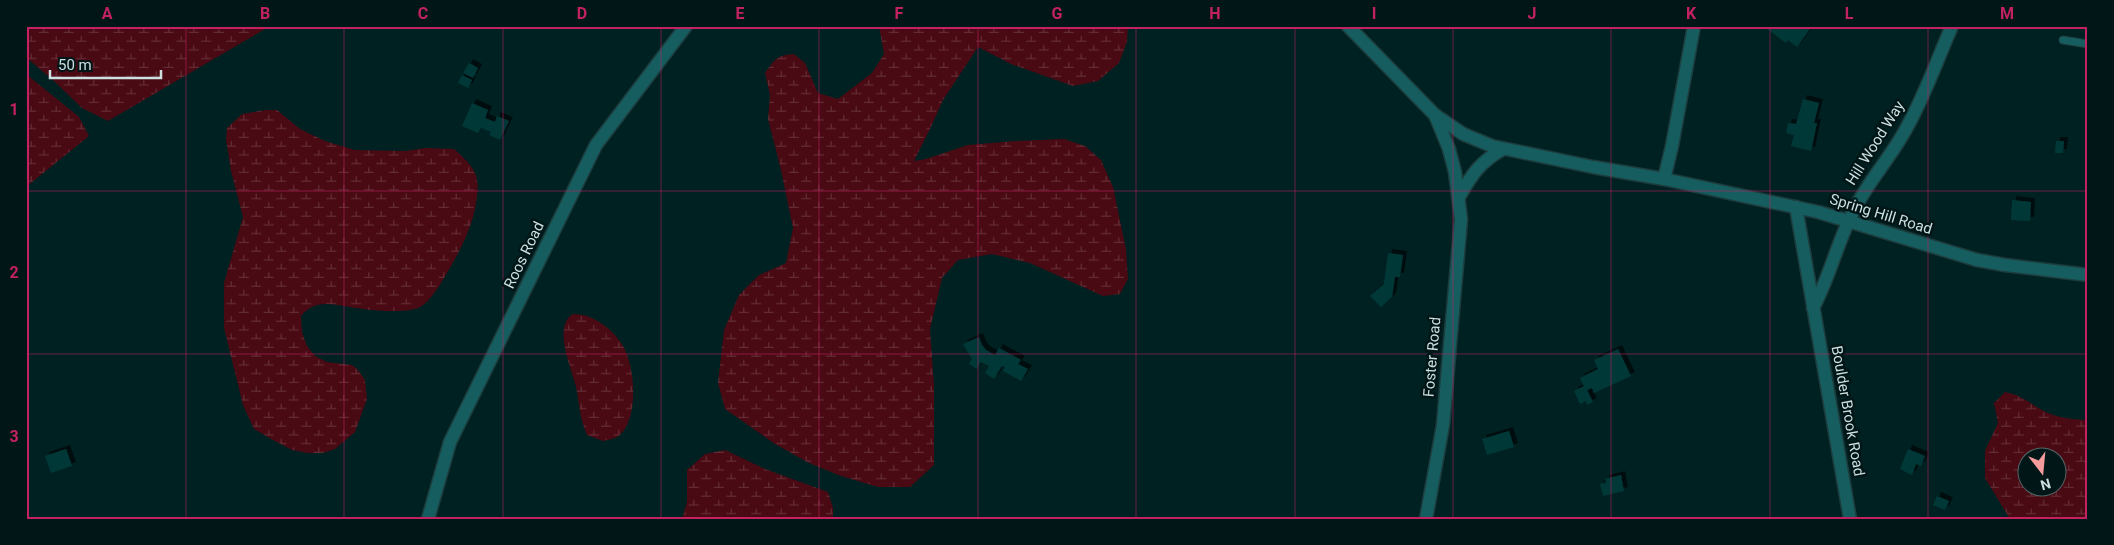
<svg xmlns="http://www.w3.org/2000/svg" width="2114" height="545" viewBox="0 0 2114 545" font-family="Roboto,sans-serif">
<defs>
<pattern id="wetland-marsh" width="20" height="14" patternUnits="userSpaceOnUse" patternTransform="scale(1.25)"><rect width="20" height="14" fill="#4a0a13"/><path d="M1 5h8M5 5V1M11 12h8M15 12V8" fill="none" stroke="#632d35"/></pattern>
<filter id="shadow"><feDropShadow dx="4" dy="-4" stdDeviation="0" flood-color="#0009"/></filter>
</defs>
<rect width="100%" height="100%" fill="#002122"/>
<!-- wetland -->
<g fill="url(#wetland-marsh)" fill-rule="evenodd">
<path d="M 26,26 L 270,26 L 108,121 L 82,108 L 55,82 L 27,58 Z"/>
<path d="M 879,26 L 1128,26 L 1127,42 L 1119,63 L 1098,81 L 1073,86 L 1011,64 L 978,47 L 943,100 L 930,129 L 914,161 L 926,159 L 968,145 L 1015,141 L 1064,139 L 1085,146 L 1101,160 L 1113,187 L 1126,249 L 1128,279 L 1120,294 L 1103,296 L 1030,263 L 992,254 L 958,260 L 942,278 L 930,329 L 934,386 L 934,465 L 910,487 L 878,487 L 841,476 L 809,463 L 775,444 L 725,409 L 718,383 L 724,330 L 739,295 L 759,275 L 786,263 L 793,228 L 781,170 L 768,119 L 770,95 L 765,73 C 775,59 777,55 794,54 L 805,63 L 818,93 L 838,99 L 872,73 L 884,54 Z"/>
<path d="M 26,74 L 79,117 L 89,136 L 26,187 Z"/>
<path d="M 266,110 L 277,110 L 300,129 L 325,141 L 355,150 L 406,151 L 425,148 L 454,149 C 478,170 481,177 475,209 C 471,228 461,249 451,266 C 444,278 434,297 422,306 C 408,315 366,310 350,307 C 331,304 315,299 301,316 L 302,332 L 307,346 L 315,356 L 327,362 L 352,365 L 358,370 L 365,380 L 367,399 L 355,432 L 335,449 L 323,453 L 308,453 L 292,450 L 273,440 L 254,429 L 243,405 L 224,328 L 224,283 L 243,217 L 231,171 L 226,139 L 227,128 L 242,114 Z"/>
<path d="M 573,314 C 592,313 614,330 623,346 C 635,367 639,415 621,434 C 617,438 609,440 603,441 L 587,435 C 579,416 580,406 576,387 C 572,369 552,326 573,314 Z"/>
<path d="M 2005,392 C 2022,395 2033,406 2048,413 C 2060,418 2075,420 2088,420 L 2088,519 L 2010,519 L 1985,478 L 1985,451 L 1998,423 L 1994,403 ZM 2026,458 L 2056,458 L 2056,488 L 2026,488 Z"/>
<path d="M 725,450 L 765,469 L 828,492 L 833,508 L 833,519 L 682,519 L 687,502 L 687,470 L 705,454 Z"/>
</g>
<!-- building -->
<g fill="#043839" filter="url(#shadow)">
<path d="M 1769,26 L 1812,26 L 1797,47 L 1788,40 L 1786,43 L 1767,29 Z"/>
<path d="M 469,63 L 478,68 L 473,78 L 463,73 Z"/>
<path d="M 462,75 L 472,80 L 468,88 L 458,83 Z"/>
<path d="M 1803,99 L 1819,103 L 1814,123 L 1817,123 L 1811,151 L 1791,146 L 1794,135 L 1786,133 L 1788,123 L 1796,124 Z"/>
<path d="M 472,103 L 488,110 L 485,118 L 495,122 L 497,116 L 509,121 L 500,140 L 489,135 L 491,132 L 481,128 L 478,133 L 462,126 Z"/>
<path d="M 2056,141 L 2064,141 L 2063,153 L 2055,153 Z"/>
<path d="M 2012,200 L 2031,202 L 2030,221 L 2011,220 Z"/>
<path d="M 1388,253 L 1403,255 L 1400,277 L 1395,277 L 1392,297 L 1381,307 L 1370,296 L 1384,284 Z"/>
<path d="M 979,337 L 982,345 L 986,350 L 995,355 L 999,348 L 1021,360 L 1018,364 L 1028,369 L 1021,381 L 1003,371 L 1005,367 L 1002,366 L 994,379 L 985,373 L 989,366 L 981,362 L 977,369 L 969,364 L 972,359 L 963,344 Z"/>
<path d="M 1618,349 L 1631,376 L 1594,393 L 1592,388 L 1587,390 L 1593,402 L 1587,405 L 1586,401 L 1580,404 L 1574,391 L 1584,386 L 1580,378 L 1598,369 L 1594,360 Z"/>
<path d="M 1509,431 L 1514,447 L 1487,455 L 1482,439 Z"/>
<path d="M 66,449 L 72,466 L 51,473 L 45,456 Z"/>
<path d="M 1908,449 L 1925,456 L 1921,466 L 1916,464 L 1912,475 L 1900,469 Z"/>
<path d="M 1621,475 L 1624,491 L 1603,496 L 1600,484 L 1606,483 L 1605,479 Z"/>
<path d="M 1937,496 L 1949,501 L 1945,510 L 1933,505 Z"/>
</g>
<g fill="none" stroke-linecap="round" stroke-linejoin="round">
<defs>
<path id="lane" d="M 2063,40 L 2088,44"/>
<g id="street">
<path d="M 1348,26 L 1435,115 L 1463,134 L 1492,146 L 1593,167 L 1664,179 L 1818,212 L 1977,260 L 2005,265 L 2088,275"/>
<path d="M 1664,179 L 1672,146 L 1694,26"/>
<path d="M 1459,197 C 1472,174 1480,162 1503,149"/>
<path d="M 1796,207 L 1850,519"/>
<path d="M 1813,308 C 1830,277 1837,242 1854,210 C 1869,180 1892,156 1907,127 C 1925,95 1937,60 1952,26"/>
<path d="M 428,519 L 450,442 L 596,145 L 686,26"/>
<path d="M 1426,519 L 1443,425 L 1461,219 L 1455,172 L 1449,149 L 1435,115"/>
</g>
</defs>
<!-- lane casing -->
<use href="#lane" stroke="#1d3c3d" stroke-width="9"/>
<!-- street casing -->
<use href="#street" stroke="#1d3c3d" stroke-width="15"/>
<!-- lane -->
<use href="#lane" stroke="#165d5f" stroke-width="7"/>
<!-- street -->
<use href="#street" stroke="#165d5f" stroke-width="12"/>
</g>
<!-- grid -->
<path fill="none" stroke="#c32262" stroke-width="1" stroke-opacity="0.55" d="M 186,26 L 186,519M 344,26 L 344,519M 503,26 L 503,519M 661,26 L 661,519M 819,26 L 819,519M 978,26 L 978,519M 1136,26 L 1136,519M 1295,26 L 1295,519M 1453,26 L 1453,519M 1611,26 L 1611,519M 1770,26 L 1770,519M 1928,26 L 1928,519M 26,191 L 2088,191M 26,354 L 2088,354"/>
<g text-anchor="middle" stroke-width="5" stroke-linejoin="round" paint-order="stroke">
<!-- street labels -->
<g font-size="15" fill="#cddfe0" stroke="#001617">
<text transform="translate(1875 143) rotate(-58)" y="5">Hill Wood Way</text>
<text transform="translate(1881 214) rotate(17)" y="5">Spring Hill Road</text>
<text transform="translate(524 255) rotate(-64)" y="5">Roos Road</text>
<text transform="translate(1432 357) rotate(-85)" y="5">Foster Road</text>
<text transform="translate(1848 411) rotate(80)" y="5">Boulder Brook Road</text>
</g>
</g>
<!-- border -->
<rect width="2114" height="545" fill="none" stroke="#001617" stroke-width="55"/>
<!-- north arrow -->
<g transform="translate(2042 472) rotate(164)"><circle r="24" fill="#001617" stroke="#526667"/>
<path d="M0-4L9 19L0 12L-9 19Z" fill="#f59b9c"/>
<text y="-8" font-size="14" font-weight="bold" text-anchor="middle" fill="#cddfe0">N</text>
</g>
<!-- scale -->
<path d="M50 70v8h111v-8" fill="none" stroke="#cddfe0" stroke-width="2.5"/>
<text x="58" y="70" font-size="15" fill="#cddfe0" stroke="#001617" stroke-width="4" paint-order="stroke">50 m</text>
<rect x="28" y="28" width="2058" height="490" fill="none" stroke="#c32262" stroke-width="2"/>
<g font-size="16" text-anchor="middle" font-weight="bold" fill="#c32262">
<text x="107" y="19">A</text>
<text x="265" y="19">B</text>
<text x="423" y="19">C</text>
<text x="582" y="19">D</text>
<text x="740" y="19">E</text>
<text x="899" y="19">F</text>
<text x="1057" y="19">G</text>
<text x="1215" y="19">H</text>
<text x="1374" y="19">I</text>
<text x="1532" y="19">J</text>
<text x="1691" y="19">K</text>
<text x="1849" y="19">L</text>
<text x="2007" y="19">M</text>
<text x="14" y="115">1</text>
<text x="14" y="278">2</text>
<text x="14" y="442">3</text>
</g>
</svg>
